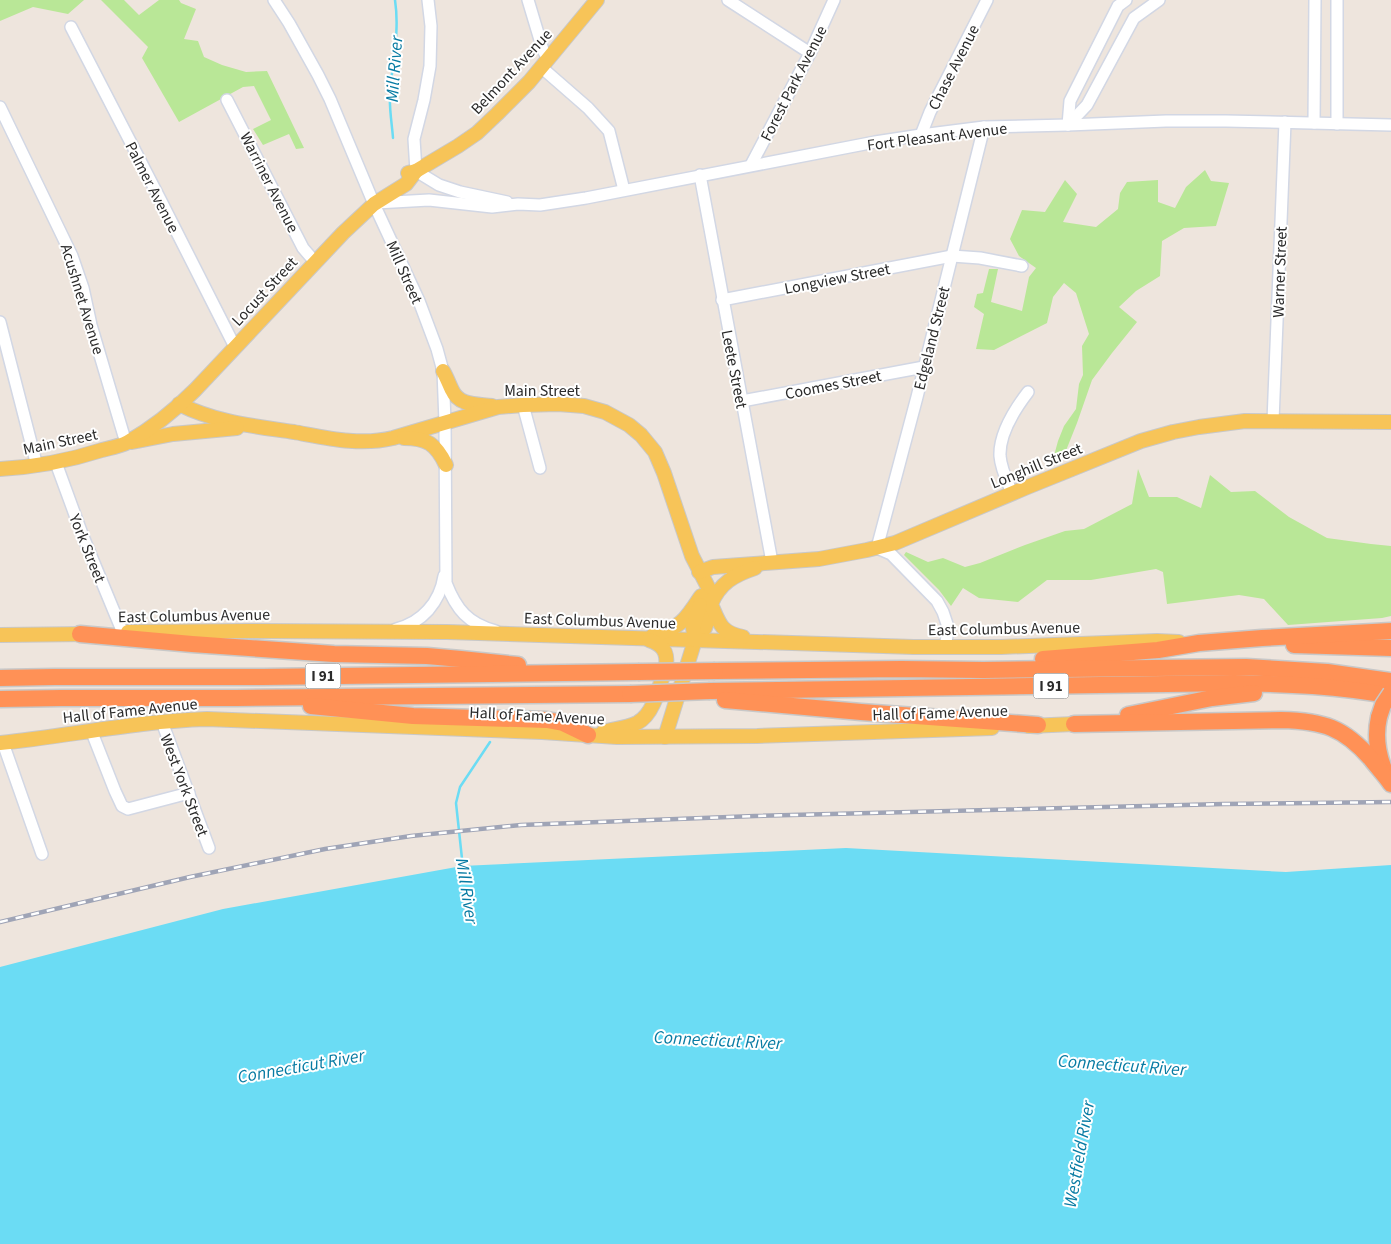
<svg xmlns="http://www.w3.org/2000/svg" width="1391" height="1244" viewBox="0 0 1391 1244" font-family="'Source Sans 3',sans-serif">
<rect width="100%" height="100%" fill="#eee5dd"/>
<!-- green -->
<g fill="#b9e797">
<path d="M 0,0 L 84,0 L 68,14 L 33,7 L 0,21 Z"/>
<path d="M 101,0 L 124,0 L 139,15 L 159,0 L 179,0 L 181,3 L 196,9 L 184,39 L 198,41 L 204,57 L 222,65 L 246,72 L 267,71 L 304,148 L 296,149 L 289,134 L 263,145 L 253,129 L 271,120 L 254,86 L 243,87 L 179,122 L 142,58 L 148,47 Z"/>
<path d="M 1205,170 L 1211,181 L 1229,183 L 1216,226 L 1184,228 L 1162,241 L 1160,276 L 1136,291 L 1119,307 L 1137,322 L 1112,353 L 1092,380 L 1077,423 L 1063,458 L 1052,463 L 1058,441 L 1064,426 L 1076,409 L 1079,384 L 1083,375 L 1082,346 L 1089,334 L 1076,293 L 1064,283 L 1053,297 L 1047,323 L 994,350 L 976,349 L 984,314 L 974,307 L 977,294 L 983,293 L 989,269 L 998,269 L 991,302 L 1022,311 L 1029,277 L 1036,268 L 1019,256 L 1010,239 L 1022,210 L 1045,212 L 1065,180 L 1077,194 L 1063,222 L 1096,227 L 1118,209 L 1120,193 L 1127,182 L 1158,180 L 1158,202 L 1175,208 L 1186,187 Z"/>
<path d="M 1138,469 L 1149,497 L 1177,497 L 1201,508 L 1210,475 L 1231,492 L 1255,491 L 1289,517 L 1327,538 L 1371,544 L 1391,546 L 1391,616 L 1382,618 L 1288,625 L 1264,599 L 1239,595 L 1167,604 L 1163,572 L 1156,569 L 1091,580 L 1047,580 L 1018,602 L 979,598 L 963,588 L 951,606 L 939,590 L 904,555 L 906,552 L 928,562 L 943,558 L 965,567 L 980,563 L 1025,545 L 1065,531 L 1084,529 L 1132,504 Z"/>
</g>
<!-- water -->
<path fill="#6bdcf4" d="M 846,848 L 1286,872 L 1391,865 L 1391,1244 L 0,1244 L 0,967 L 223,909 L 462,866 Z"/>
<g fill="none" stroke-linecap="round" stroke-linejoin="round">
<!-- stream -->
<g stroke="#6bdcf4" stroke-width="2.5">
<path d="M 393,138 C 392,124 389,108 390,94 C 392,62 400,33 395,0"/>
<path d="M 463,868 L 456,803 L 460,787 L 490,742"/>
</g>
<defs>
<g id="minor">
<path d="M 274,0 L 289,23 L 318,75 L 330,99 L 374,204 L 419,301 L 437,349 L 443,371 L 445,422 L 446,583 C 456,609 468,624 496,631"/>
<path d="M 428,0 L 431,26 L 430,66 L 424,100 L 414,139 L 416,171 L 439,185 L 460,192 L 507,202"/>
<path d="M 528,0 L 543,50 L 548,59"/>
<path d="M 728,0 L 810,53"/>
<path d="M 71,27 L 161,201 L 235,347"/>
<path d="M 541,67 L 588,108 L 609,131 L 624,190"/>
<path d="M 227,100 L 303,248 L 315,262"/>
<path d="M 0,107 L 72,256 L 83,288 L 91,325 L 126,443"/>
<path d="M 1314,123 L 1315,0"/>
<path d="M 1337,124 L 1337,0"/>
<path d="M 1068,125 L 1087,105 L 1134,18 L 1159,0"/>
<path d="M 1068,125 L 1070,101 L 1118,6 L 1126,0"/>
<path d="M 921,135 L 930,112 L 987,0"/>
<path d="M 751,165 L 810,53 L 834,0"/>
<path d="M 700,175 L 772,562"/>
<path d="M 376,203 L 429,200 L 492,207 L 518,204 L 540,205 L 586,198 L 875,142 L 921,135 L 984,127 L 1068,125 L 1166,121 L 1226,121 L 1391,125"/>
<path d="M 722,300 L 952,256 L 980,258 L 1022,266"/>
<path d="M 0,322 L 37,466"/>
<path d="M 742,401 L 924,367"/>
<path d="M 523,405 L 540,468"/>
<path d="M 1273,421 L 1285,122"/>
<path d="M 56,463 L 82,534 L 123,633"/>
<path d="M 1012,493 C 1007,481 1001,469 1000,456 C 999,433 1015,409 1028,392"/>
<path d="M 396,629 C 422,623 440,602 444,576"/>
<path d="M 945,647 L 947,636 L 947,624 L 943,612 L 937,601 L 891,554 L 877,548 L 917,397 L 984,127"/>
<path d="M 162,722 L 209,848"/>
<path d="M 91,730 L 115,791 L 122,806 L 128,809 L 189,793"/>
<path d="M 3,743 L 42,854"/>
</g>
<g id="major">
<path d="M 408,173 L 416,171 L 458,146 L 477,133 L 497,114 L 529,82 L 597,0"/>
<path d="M 443,371 C 447,378 449,384 452,390 C 459,406 477,404 492,406"/>
<path d="M 179,404 C 217,423 254,426 294,432 C 327,438 360,446 393,438 L 498,407 L 523,405 L 558,404 L 584,406 L 605,412 L 629,425 L 641,435 L 655,452 L 664,473 L 692,556 L 709,589 L 711,604 L 710,614 L 705,628 L 695,640 L 665,737"/>
<path d="M 404,438 C 427,438 436,444 446,465"/>
<path d="M 132,442 L 173,434 L 237,428"/>
<path d="M 0,469 C 35,467 68,461 102,450 C 110,448 121,446 128,442 C 151,429 176,409 195,390 L 343,233 L 374,204 L 406,184 L 416,171"/>
<path d="M 699,572 L 713,567 L 819,559 L 867,550 L 895,543 L 1025,488 L 1141,441 L 1173,432 L 1199,427 L 1245,421 L 1391,422"/>
<path d="M 128,632 L 247,631 L 447,632 L 914,647 L 1001,647 L 1157,641 L 1179,642"/>
<path d="M 0,635 L 89,634"/>
<path d="M 653,635 C 681,628 686,619 701,596"/>
<path d="M 743,637 C 721,633 719,623 711,604 C 720,583 734,575 755,568"/>
<path d="M 695,640 L 693,628 L 700,605"/>
<path d="M 1029,726 L 1074,724"/>
<path d="M 603,732 C 614,729 626,728 637,723 C 655,714 660,683 666,665 C 668,652 662,644 649,640"/>
<path d="M 0,743 C 69,736 137,721 207,719 L 542,732 L 617,737 L 757,736 L 992,728"/>
</g>
<g id="highway">
<path d="M 80,634 L 192,644 L 334,654 L 427,656 L 461,659 L 518,665"/>
<path d="M 1294,645 L 1391,648"/>
<path d="M 1043,659 L 1158,650 L 1199,643 L 1262,638 L 1391,631"/>
<path d="M 715,671 L 901,669 L 983,670 L 1246,667 L 1327,672 L 1391,681"/>
<path d="M 0,678 L 54,677 L 263,677 L 638,672"/>
<path d="M 710,691 L 1234,683 C 1287,684 1339,686 1391,696"/>
<path d="M 0,699 L 61,698 L 236,698 L 630,694"/>
<path d="M 725,700 L 861,712 L 1038,725"/>
<path d="M 311,706 L 413,716 L 547,720 L 563,723 L 588,735"/>
<path d="M 1128,715 L 1212,698 L 1254,693"/>
<path d="M 1379,717 C 1375,735 1377,752 1384,769"/>
<path d="M 1074,724 L 1281,720 C 1323,721 1344,727 1372,760 C 1378,768 1385,775 1391,784"/>
</g>
</defs>
<!-- minor casing -->
<use href="#minor" stroke="#d2d7e4" stroke-width="14"/>
<!-- major casing -->
<use href="#major" stroke="#c8c8c8" stroke-width="16"/>
<!-- highway casing -->
<use href="#highway" stroke="#c8c8c8" stroke-width="19"/>
<!-- minor -->
<use href="#minor" stroke="#fff" stroke-width="11"/>
<!-- major -->
<use href="#major" stroke="#f7c458" stroke-width="14"/>
<!-- highway -->
<use href="#highway" stroke="#ff9156" stroke-width="16"/>
<defs>
<path id="rail" d="M 0,922 L 190,877 L 325,849 L 411,836 L 521,825 L 755,816 L 1224,804 L 1391,802"/>
</defs>
<!-- rail casing -->
<use href="#rail" stroke="#9fa4b6" stroke-width="4.5"/>
<!-- rail -->
<use href="#rail" stroke="#fff" stroke-width="2.5" stroke-dasharray="8" stroke-linecap="butt"/>
<defs>
<g id="highway-bridge">
<path d="M 638,672 L 715,671"/>
<path d="M 630,694 L 710,691"/>
<path d="M 1379,717 L 1383,705 L 1391,693"/>
</g>
</defs>
<!-- highway-bridge casing -->
<use href="#highway-bridge" stroke="#c8c8c8" stroke-width="19" stroke-linecap="butt"/>
<!-- highway-bridge -->
<use href="#highway-bridge" stroke="#ff9156" stroke-width="16"/>
</g>
<g text-anchor="middle" stroke-width="4" stroke-linejoin="round" paint-order="stroke">
<!-- shield labels -->
<g fill="#fff" stroke="#6b6b6b" stroke-width="1">
<rect x="305.5" y="663.5" width="35" height="25" rx="4"/>
<rect x="1033.5" y="673.5" width="35" height="25" rx="4"/>
</g>
<g font-size="15" font-weight="bold" fill="#2b2b2b">
<text x="323" y="681">I 91</text>
<text x="1051" y="691">I 91</text>
</g>
<!-- street labels -->
<g font-size="16" fill="#2b2b2b" stroke="#fff">
<text transform="translate(953 67) rotate(-63)" y="6">Chase Avenue</text>
<text transform="translate(511 71) rotate(-47)" y="6">Belmont Avenue</text>
<text transform="translate(793 83) rotate(-63)" y="6">Forest Park Avenue</text>
<text transform="translate(937 136) rotate(-7)" y="6">Fort Pleasant Avenue</text>
<text transform="translate(270 182) rotate(63)" y="6">Warriner Avenue</text>
<text transform="translate(153 187) rotate(63)" y="6">Palmer Avenue</text>
<text transform="translate(405 272) rotate(66)" y="6">Mill Street</text>
<text transform="translate(1279 272) rotate(-88)" y="6">Warner Street</text>
<text transform="translate(837 278) rotate(-11)" y="6">Longview Street</text>
<text transform="translate(264 291) rotate(-47)" y="6">Locust Street</text>
<text transform="translate(83 299) rotate(73)" y="6">Acushnet Avenue</text>
<text transform="translate(931 338) rotate(-76)" y="6">Edgeland Street</text>
<text transform="translate(735 369) rotate(79)" y="6">Leete Street</text>
<text transform="translate(833 384) rotate(-11)" y="6">Coomes Street</text>
<text x="542" y="396">Main Street</text>
<text transform="translate(60 441) rotate(-12)" y="6">Main Street</text>
<text transform="translate(1036 465) rotate(-22)" y="6">Longhill Street</text>
<text transform="translate(88 548) rotate(68)" y="6">York Street</text>
<text transform="translate(194 615) rotate(-1)" y="6">East Columbus Avenue</text>
<text transform="translate(600 620) rotate(2)" y="6">East Columbus Avenue</text>
<text transform="translate(1004 628) rotate(-1)" y="6">East Columbus Avenue</text>
<text transform="translate(130 710) rotate(-6)" y="6">Hall of Fame Avenue</text>
<text transform="translate(940 712) rotate(-2)" y="6">Hall of Fame Avenue</text>
<text transform="translate(537 715) rotate(3)" y="6">Hall of Fame Avenue</text>
<text transform="translate(185 785) rotate(69)" y="6">West York Street</text>
</g>
<!-- water labels -->
<g font-size="18" font-style="italic" fill="#077ba3" stroke="#fff">
<text transform="translate(394 69) rotate(-86)" y="6">Mill River</text>
<text transform="translate(467 891) rotate(81)" y="6">Mill River</text>
<text transform="translate(718 1040) rotate(3)" y="6">Connecticut River</text>
<text transform="translate(1122 1065) rotate(4)" y="6">Connecticut River</text>
<text transform="translate(301 1066) rotate(-10)" y="6">Connecticut River</text>
<text transform="translate(1079 1154) rotate(-80)" y="6">Westfield River</text>
</g>
</g>
</svg>
